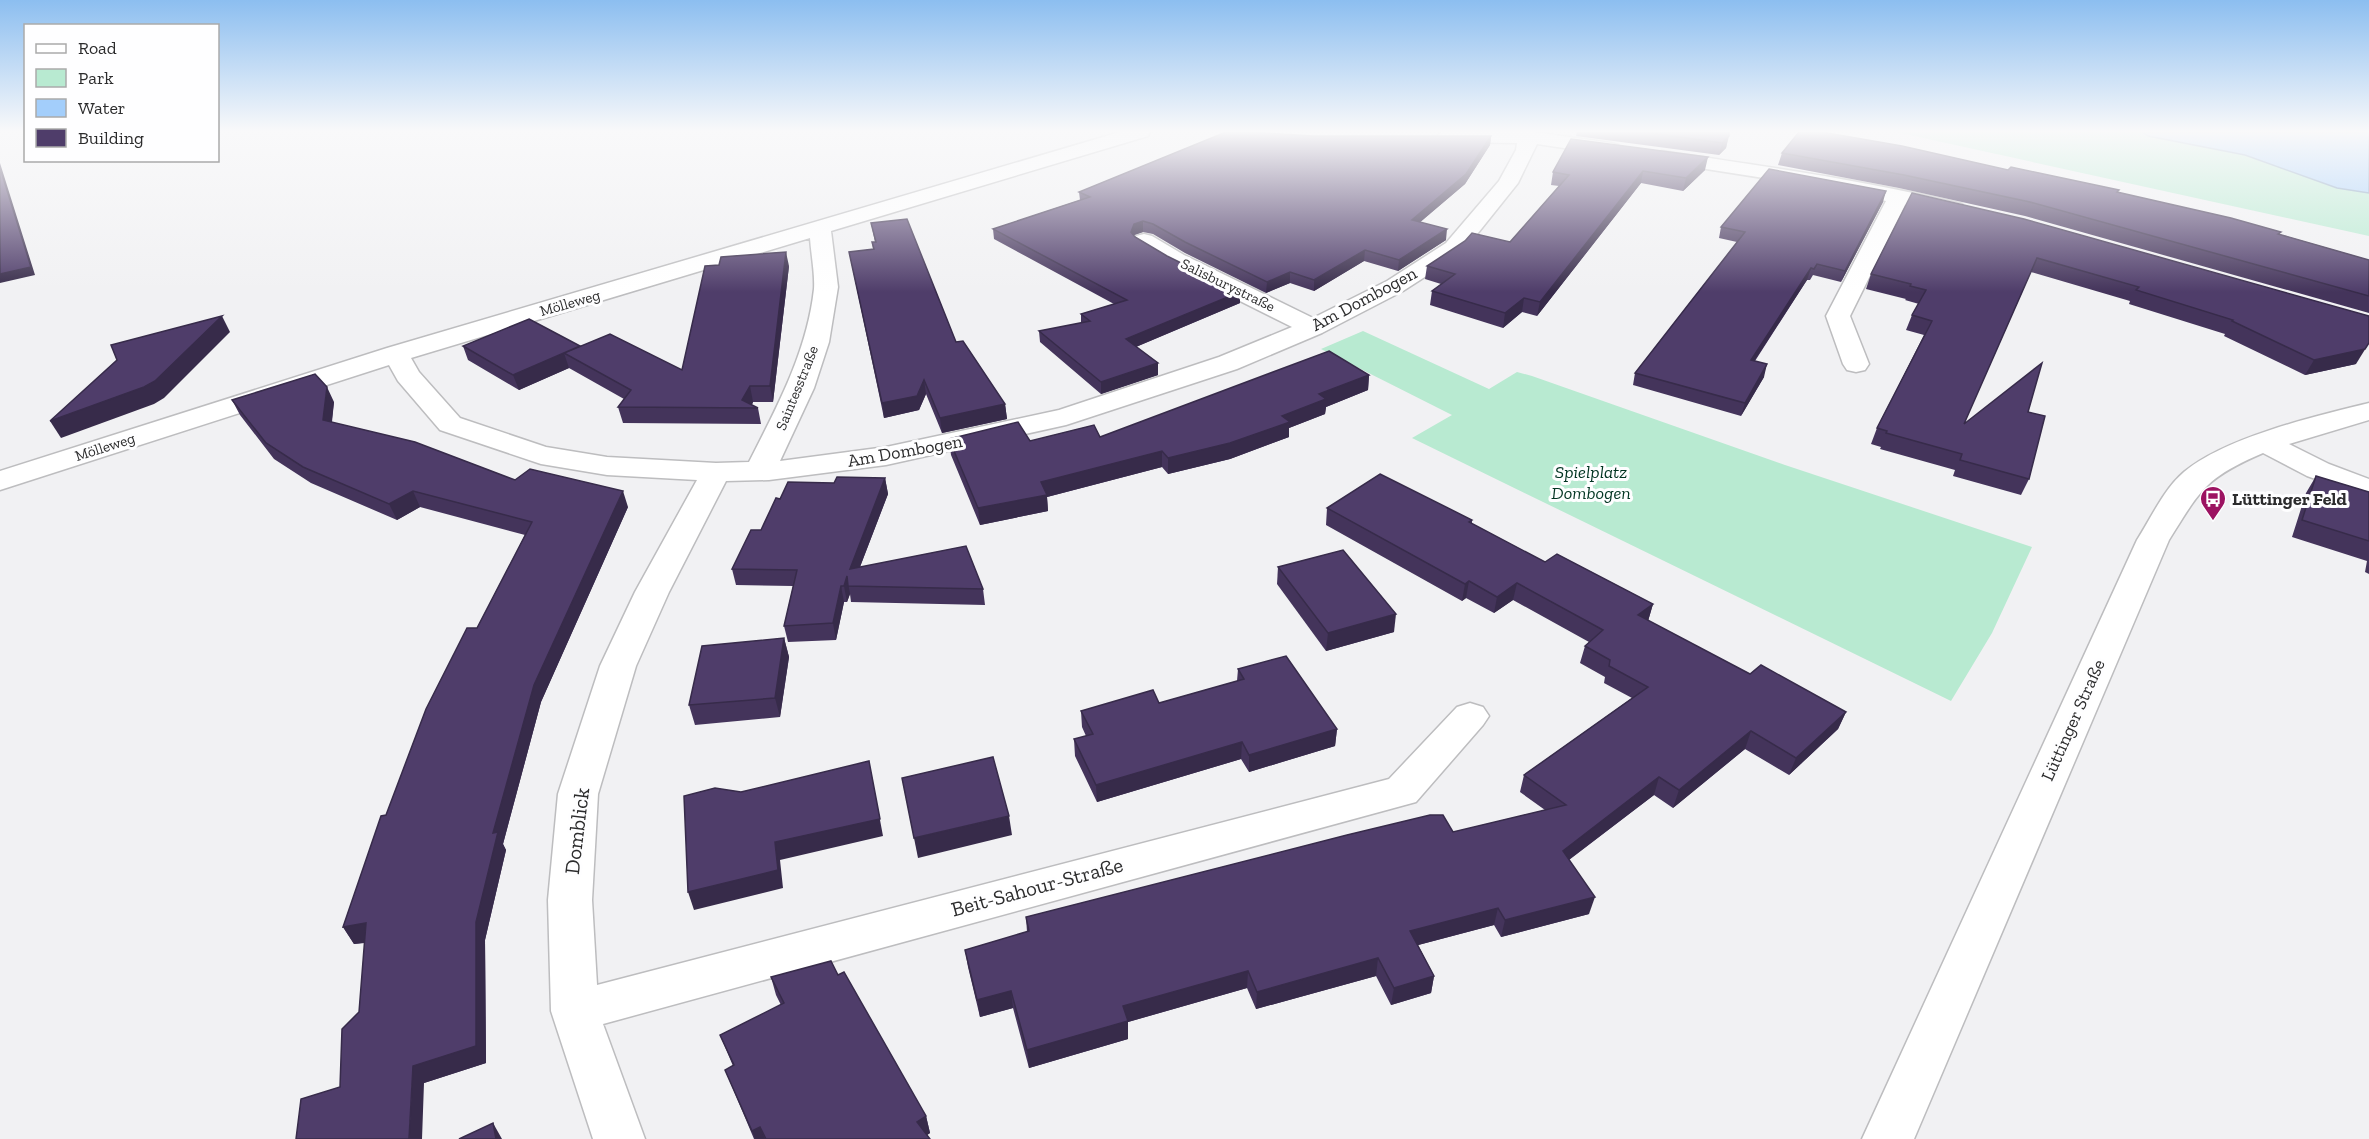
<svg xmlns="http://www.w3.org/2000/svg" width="2369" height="1139" viewBox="0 0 2369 1139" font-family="'Zilla Slab',serif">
<rect width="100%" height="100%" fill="#f1f1f3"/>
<!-- green -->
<g fill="#b8ead1">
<path d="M 1896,132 L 2369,132 L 2369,236 Z"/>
<path d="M 1363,331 L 1489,389 L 1517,372 L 1532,376 L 1785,465 L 2032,547 L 1992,633 L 1951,701 L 1412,438 L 1452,415 L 1321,349 Z"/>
</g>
<!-- water -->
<path fill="#a3cefb" stroke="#7f9dbd" stroke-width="1.5" d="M 2142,132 L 2369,132 L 2369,193 L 2337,188 L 2245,155 L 2148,136 Z"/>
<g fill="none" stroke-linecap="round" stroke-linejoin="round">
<defs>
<g id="minor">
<path d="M 1120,132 L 1150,132 L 1148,136 L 831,231 L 838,287 L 829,342 L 814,388 L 780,461 L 886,447 L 1059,410 L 1219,357 L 1292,327 L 1168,265 L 1136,246 L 1133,241 L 1136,236 L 1144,234 L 1152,236 L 1184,255 L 1313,318 L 1387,281 L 1446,243 L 1499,181 L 1516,150 L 1517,143 L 1448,142 L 1441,140 L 1438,136 L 1441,132 L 1534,132 L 1611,143 L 1618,145 L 1621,149 L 1618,153 L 1611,155 L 1537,144 L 1518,183 L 1462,253 L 1403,291 L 1322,333 L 1237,369 L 1066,425 L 886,465 L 769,480 L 726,481 L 669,592 L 636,666 L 598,794 L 592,900 L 597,985 L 1389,779 L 1457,707 L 1470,703 L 1483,707 L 1489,716 L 1483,725 L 1416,802 L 603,1024 L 645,1139 L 593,1139 L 551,1011 L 548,900 L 558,794 L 600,666 L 635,592 L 697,480 L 607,475 L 541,464 L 440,430 L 398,381 L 389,365 L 0,490 L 0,471 L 387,348 ZM 810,238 C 811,254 815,273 814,289 C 807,352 777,407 749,462 L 716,463 L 607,457 L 546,447 L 460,418 L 419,372 L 411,358 Z"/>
<path d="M 1662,151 C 1763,166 1864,180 1962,204 L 1965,209 L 1962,214 L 1954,215 L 1905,205 L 1850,316 L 1869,364 L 1865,370 L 1856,372 L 1847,370 L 1843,364 L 1826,316 L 1886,201 L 1808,185 L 1655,161 L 1652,157 L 1655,153 Z"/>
<path d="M 2369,403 L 2369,420 L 2289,444 L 2329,464 L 2369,479 L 2369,498 L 2307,476 L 2263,453 C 2205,478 2201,489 2169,540 L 1914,1139 L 1862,1139 L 2137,540 C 2151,518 2164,489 2184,472 C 2226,437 2316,416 2369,403 Z"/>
</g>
</defs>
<!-- minor casing -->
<use href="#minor" stroke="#bdbdbf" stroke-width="3"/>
<!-- minor -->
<use href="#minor" fill="#fff" fill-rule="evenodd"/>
</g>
<!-- wall -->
<g fill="#44345b">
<path d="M 1577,132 L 1729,132 L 1726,148 L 1719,155 L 1576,136 Z"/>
<path d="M 1313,136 L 1491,136 L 1490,145 L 1465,184 L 1420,222 L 1446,240 L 1398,271 L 1364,261 L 1314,291 L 1290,283 L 1266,293 L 1185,253 L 1153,234 L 1143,232 L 1134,235 L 1134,236 L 1167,256 L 1240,292 L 1240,303 L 1136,347 L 1158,375 L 1101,394 L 1040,342 L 1039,331 L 1081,323 L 1081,314 L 1114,304 L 994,239 L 993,229 L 1080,200 L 1079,192 Z"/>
<path d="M 1782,153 L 2008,170 L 2117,193 L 2281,232 L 2279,234 L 2369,260 L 2369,313 L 2025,216 L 1899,188 L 1778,165 Z"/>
<path d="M 1705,170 L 1683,191 L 1641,183 L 1537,316 L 1522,312 L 1503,328 L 1430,305 L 1432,291 L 1441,284 L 1425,279 L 1427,266 L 1510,242 L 1559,186 L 1551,185 L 1553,172 Z"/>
<path d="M 1912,193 L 2356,364 L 2305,375 L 2224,336 L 2225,334 L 2129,304 L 2130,301 L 2031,272 L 1964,423 L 2028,412 L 2029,479 L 2021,495 L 1953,476 L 1955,470 L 1880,449 L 1881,447 L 1871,444 L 1877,428 L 1924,335 L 1906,330 L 1912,315 L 1919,304 L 1905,300 L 1906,299 L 1866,289 L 1871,274 Z"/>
<path d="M 1883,202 L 1841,282 L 1813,275 L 1810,280 L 1807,280 L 1755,361 L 1764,377 L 1741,416 L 1633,385 L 1635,373 L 1737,242 L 1719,238 L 1721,227 Z"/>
<path d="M 871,223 L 956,342 L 1005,404 L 1007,419 L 942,433 L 926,394 L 919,410 L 884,418 L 849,252 L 873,249 L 872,242 L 875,242 Z"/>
<path d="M 789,266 L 773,402 L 753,402 L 752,405 L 758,408 L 761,424 L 623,423 L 618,407 L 624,399 L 569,368 L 519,390 L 468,360 L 463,346 L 580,346 L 682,370 Z"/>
<path d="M 1369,375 L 1368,390 L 1326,407 L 1325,414 L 1289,428 L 1289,437 L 1230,459 L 1168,474 L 1162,467 L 1047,497 L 1048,511 L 980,525 L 951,455 L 949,439 L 1030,441 L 1100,437 Z"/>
<path d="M 232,400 L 334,402 L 332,422 L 515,480 L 628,507 L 541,702 L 503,844 L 506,850 L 485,940 L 486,1063 L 424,1083 L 340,1087 L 359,1012 L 365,943 L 354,944 L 343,927 L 386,815 L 477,628 L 525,535 L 420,507 L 397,520 L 311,483 L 274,459 L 240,415 Z"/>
<path d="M 2316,476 L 2369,492 L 2369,574 L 2365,572 L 2367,561 L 2292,537 L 2306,493 Z"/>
<path d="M 885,478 L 888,494 L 860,567 L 983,589 L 985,605 L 851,602 L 850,594 L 847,602 L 844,602 L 836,640 L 788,642 L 784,626 L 793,586 L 736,585 L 732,569 L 761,530 L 780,499 L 834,483 Z"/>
<path d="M 1327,508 L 1472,520 L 1472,524 L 1545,562 L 1653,604 L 1648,621 L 1750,674 L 1846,712 L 1838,729 L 1789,775 L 1745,749 L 1673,808 L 1654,795 L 1569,860 L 1589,914 L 1501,937 L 1494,925 L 1418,945 L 1434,976 L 1431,993 L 1391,1005 L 1376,976 L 1256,1009 L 1247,988 L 1128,1022 L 1128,1039 L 1029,1068 L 1013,1008 L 980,1017 L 968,967 L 965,950 L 1027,932 L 1026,917 L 1453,832 L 1545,810 L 1520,792 L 1524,775 L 1632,698 L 1604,683 L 1605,677 L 1580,663 L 1585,646 L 1589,642 L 1513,600 L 1494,613 L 1466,598 L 1462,601 L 1326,525 Z"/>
<path d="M 1278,567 L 1394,632 L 1326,651 L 1277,584 Z"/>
<path d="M 784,638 L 789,657 L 780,717 L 695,725 L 689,705 Z"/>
<path d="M 1238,669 L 1337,729 L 1335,746 L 1249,772 L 1241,759 L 1097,802 L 1075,756 L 1074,739 L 1086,736 L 1082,727 L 1081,711 L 1159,703 L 1237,681 Z"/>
<path d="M 838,975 L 926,1116 L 930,1133 L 927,1135 L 930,1139 L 754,1139 L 725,1070 L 733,1066 L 720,1035 L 781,1005 L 776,995 L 771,977 Z"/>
</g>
<!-- shaded-wall -->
<g fill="#372b4a">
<path d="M 1491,136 L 1490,145 L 1465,184 L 1411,230 L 1412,220 Z"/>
<path d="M 1729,136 L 1726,148 L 1719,155 L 1722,143 Z"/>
<path d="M 1708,157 L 1705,170 L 1683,191 L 1686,178 Z"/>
<path d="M 0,163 L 35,275 L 0,283 Z"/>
<path d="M 1643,171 L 1641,183 L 1537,316 L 1540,302 Z"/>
<path d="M 1886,191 L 1883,202 L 1841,282 L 1845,271 Z"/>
<path d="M 1143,221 L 1143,232 L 1134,235 L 1131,242 L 1131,232 L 1134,224 Z"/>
<path d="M 1447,229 L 1446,240 L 1398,271 L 1399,260 Z"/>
<path d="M 1365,250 L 1364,261 L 1314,291 L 1314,280 Z"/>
<path d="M 786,252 L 789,266 L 773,402 L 770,386 Z"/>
<path d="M 1811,268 L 1807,280 L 1747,372 L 1751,360 Z"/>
<path d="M 1290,272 L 1290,283 L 1266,293 L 1267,282 Z"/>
<path d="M 1240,292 L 1240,303 L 1126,351 L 1126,339 Z"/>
<path d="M 1524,298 L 1522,312 L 1503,328 L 1505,313 Z"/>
<path d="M 222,316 L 230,332 L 164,398 L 154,404 L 61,438 L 50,421 Z"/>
<path d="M 2369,343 L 2356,364 L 2305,375 L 2314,360 Z"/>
<path d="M 564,353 L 569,368 L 519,390 L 513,375 Z"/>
<path d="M 1158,363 L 1158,375 L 1101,394 L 1101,382 Z"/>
<path d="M 1767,364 L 1764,377 L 1741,416 L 1745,403 Z"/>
<path d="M 1369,375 L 1368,390 L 1326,407 L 1325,414 L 1289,428 L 1289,437 L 1230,459 L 1168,474 L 1168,458 L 1282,416 L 1319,394 Z"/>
<path d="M 924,380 L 926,394 L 919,410 L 884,418 L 882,403 Z"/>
<path d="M 750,386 L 753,402 L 750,408 L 742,400 Z"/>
<path d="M 327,387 L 334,402 L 330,435 L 323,420 Z"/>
<path d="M 1005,404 L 1007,419 L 942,433 L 940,418 Z"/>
<path d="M 1162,451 L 1162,467 L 1047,497 L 1048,511 L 980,525 L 978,508 L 1041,482 Z"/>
<path d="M 885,478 L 888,494 L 853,585 L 850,569 Z"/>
<path d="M 413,491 L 420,507 L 397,520 L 389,504 Z"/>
<path d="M 623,491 L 628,507 L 541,702 L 503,844 L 506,850 L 485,940 L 486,1063 L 424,1083 L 422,1139 L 409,1139 L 413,1066 L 476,922 L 493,833 L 534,685 Z"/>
<path d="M 847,576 L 850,594 L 847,602 L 844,586 Z"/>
<path d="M 1469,581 L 1466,598 L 1462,601 L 1465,584 Z"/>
<path d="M 1517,583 L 1513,600 L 1494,613 L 1497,597 Z"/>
<path d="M 841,586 L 844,602 L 836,640 L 833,623 Z"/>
<path d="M 1653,604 L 1648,621 L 1638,615 Z"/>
<path d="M 1396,614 L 1394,632 L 1326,651 L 1328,633 Z"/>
<path d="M 784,638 L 789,657 L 780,717 L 775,698 Z"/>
<path d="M 1846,712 L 1838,729 L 1789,775 L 1796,758 Z"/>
<path d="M 1337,729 L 1335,746 L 1249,772 L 1249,755 Z"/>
<path d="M 1751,731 L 1745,749 L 1673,808 L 1679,790 Z"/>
<path d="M 1242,742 L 1241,759 L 1097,802 L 1096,785 Z"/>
<path d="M 869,761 L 883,836 L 780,860 L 783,888 L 694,910 L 688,892 L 775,842 Z"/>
<path d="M 1659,777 L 1654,795 L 1558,868 L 1563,851 Z"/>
<path d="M 1009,816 L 1012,835 L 918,858 L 914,838 Z"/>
<path d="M 1595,897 L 1589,914 L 1501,937 L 1505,920 Z"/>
<path d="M 1498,908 L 1494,925 L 1407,948 L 1410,931 Z"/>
<path d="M 366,923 L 377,941 L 354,944 L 343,927 Z"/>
<path d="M 1378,958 L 1376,976 L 1256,1009 L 1257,992 Z"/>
<path d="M 1248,971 L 1247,988 L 1128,1022 L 1128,1039 L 1029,1068 L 1027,1050 L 1123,1006 Z"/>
<path d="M 1434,976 L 1431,993 L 1391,1005 L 1394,988 Z"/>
<path d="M 1011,991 L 1013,1008 L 980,1017 L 977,1000 Z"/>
<path d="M 926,1116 L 930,1133 L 921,1139 L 917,1122 Z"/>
<path d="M 493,1123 L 502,1139 L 496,1139 Z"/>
<path d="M 760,1127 L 765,1139 L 755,1139 L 752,1131 Z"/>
</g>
<!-- building -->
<g fill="#4f3d6a" stroke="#372b4a" stroke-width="1.5">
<path d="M 1226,132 L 1252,132 L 1313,136 L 1491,136 L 1466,174 L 1412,220 L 1447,229 L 1399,260 L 1365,250 L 1314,280 L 1290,272 L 1267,282 L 1185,242 L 1153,224 L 1143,221 L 1134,224 L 1131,232 L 1135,237 L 1167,256 L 1240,292 L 1126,339 L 1158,363 L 1101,382 L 1039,331 L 1090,321 L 1081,314 L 1127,300 L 993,229 L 1090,197 L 1079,192 Z"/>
<path d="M 1645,132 L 1729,132 L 1729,136 L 1722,143 Z"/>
<path d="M 1799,132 L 1822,132 L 1902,146 L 2008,170 L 2011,167 L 2119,190 L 2117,192 L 2231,218 L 2281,232 L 2278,234 L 2369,260 L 2369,296 L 2030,202 L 1904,175 L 1782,153 Z"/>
<path d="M 1571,139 L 1708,157 L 1686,178 L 1643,171 L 1540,302 L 1524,298 L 1505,313 L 1432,291 L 1455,274 L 1427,266 L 1465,241 L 1472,233 L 1510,242 L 1569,175 L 1553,172 Z"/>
<path d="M 0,168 L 31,267 L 0,274 Z"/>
<path d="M 1769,169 L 1886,191 L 1845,271 L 1817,264 L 1814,269 L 1811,268 L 1751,360 L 1767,364 L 1745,403 L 1635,373 L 1745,232 L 1721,227 Z"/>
<path d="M 1912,193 L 2024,219 L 2369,316 L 2369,343 L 2365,349 L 2314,360 L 2232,321 L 2233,320 L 2136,290 L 2139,287 L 2037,258 L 1964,424 L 2042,363 L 2028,412 L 2045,416 L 2029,479 L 1960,460 L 1962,454 L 1886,433 L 1887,431 L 1877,428 L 1932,321 L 1912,315 L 1926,290 L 1910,286 L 1911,284 L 1871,274 Z"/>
<path d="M 907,219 L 956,342 L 963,341 L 1005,404 L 940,418 L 924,380 L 917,396 L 882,403 L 849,252 L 874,249 L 872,242 L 876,242 L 871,223 Z"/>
<path d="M 786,252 L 770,386 L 750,386 L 742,400 L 758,408 L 618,407 L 631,390 L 564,353 L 610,334 L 682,370 L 705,266 L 719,265 L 721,257 Z"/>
<path d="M 222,316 L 155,381 L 144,387 L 50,421 L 117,360 L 111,345 Z"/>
<path d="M 529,319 L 580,346 L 513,375 L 463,346 Z"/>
<path d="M 1329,351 L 1369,375 L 1319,394 L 1326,399 L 1282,416 L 1290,422 L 1230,443 L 1168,458 L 1162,451 L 1041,482 L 1047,495 L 978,508 L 949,439 L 1018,422 L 1030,441 L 1094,425 L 1100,437 Z"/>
<path d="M 315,374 L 327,387 L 323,420 L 415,442 L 515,480 L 530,469 L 623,491 L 534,685 L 493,833 L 498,832 L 476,922 L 476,1046 L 413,1066 L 409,1139 L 296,1139 L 301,1099 L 340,1087 L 342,1029 L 359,1012 L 366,923 L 343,927 L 381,816 L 386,815 L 426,709 L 467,628 L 477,628 L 532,522 L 413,491 L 389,504 L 303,467 L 266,443 L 232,400 Z"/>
<path d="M 1380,474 L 1472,520 L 1469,522 L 1545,562 L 1557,554 L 1653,604 L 1638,615 L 1750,674 L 1761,665 L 1846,712 L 1796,758 L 1751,731 L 1679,790 L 1659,777 L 1563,851 L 1595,897 L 1505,920 L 1498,908 L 1410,931 L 1434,976 L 1394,988 L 1378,958 L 1257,992 L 1248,971 L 1123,1006 L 1128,1021 L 1027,1050 L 1011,991 L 977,1000 L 965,950 L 1029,931 L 1026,917 L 1347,835 L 1430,815 L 1443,815 L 1453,832 L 1566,805 L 1524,775 L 1648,687 L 1609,666 L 1610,660 L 1585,646 L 1603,630 L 1517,583 L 1497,597 L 1469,581 L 1465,584 L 1327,508 Z"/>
<path d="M 2316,476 L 2369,492 L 2369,541 L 2302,520 Z"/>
<path d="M 837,477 L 885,478 L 850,569 L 966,546 L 983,589 L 848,586 L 847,576 L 844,586 L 841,586 L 833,623 L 784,626 L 797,570 L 732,569 L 751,530 L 761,530 L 776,498 L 780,499 L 788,482 L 834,483 Z"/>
<path d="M 1343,550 L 1396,614 L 1328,633 L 1278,567 Z"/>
<path d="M 784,638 L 775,698 L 689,705 L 702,646 Z"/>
<path d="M 1286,656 L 1337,729 L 1249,755 L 1242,742 L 1096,785 L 1074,739 L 1093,734 L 1081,711 L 1153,690 L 1159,703 L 1244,679 L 1238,669 Z"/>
<path d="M 993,757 L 1009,816 L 914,838 L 902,778 Z"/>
<path d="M 869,761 L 880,819 L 775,842 L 778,870 L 688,892 L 684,796 L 715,788 L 741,792 Z"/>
<path d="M 831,961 L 838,975 L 844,972 L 926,1116 L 917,1122 L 930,1139 L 766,1139 L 760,1127 L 752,1131 L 725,1070 L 734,1065 L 720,1035 L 784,1003 L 771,977 Z"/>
<path d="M 493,1123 L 496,1139 L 459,1139 Z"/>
</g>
<!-- sky -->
<linearGradient id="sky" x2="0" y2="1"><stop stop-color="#8cbef0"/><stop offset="0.45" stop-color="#f9f9fa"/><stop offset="1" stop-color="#f9f9fa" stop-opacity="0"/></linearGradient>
<rect width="2369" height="292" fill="url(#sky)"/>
<!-- icons -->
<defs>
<symbol id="bus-pin" viewBox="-11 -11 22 30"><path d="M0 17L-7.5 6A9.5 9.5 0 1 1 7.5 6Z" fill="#9c1261" stroke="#fefeff"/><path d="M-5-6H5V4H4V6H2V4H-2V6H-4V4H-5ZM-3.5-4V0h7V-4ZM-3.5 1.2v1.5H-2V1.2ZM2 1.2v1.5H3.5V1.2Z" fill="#fff"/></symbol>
</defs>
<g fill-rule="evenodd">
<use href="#bus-pin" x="2198" y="484" width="30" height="40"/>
</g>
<g text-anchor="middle" stroke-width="6" stroke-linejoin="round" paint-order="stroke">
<!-- far-street labels -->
<g font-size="15" fill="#2c2c2d" stroke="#fefeff">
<text transform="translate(1228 285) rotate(26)" y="5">Salisburystraße</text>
<text transform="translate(570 303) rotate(-16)" y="5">Mölleweg</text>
<text transform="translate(797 388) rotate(-68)" y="5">Saintesstraße</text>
<text transform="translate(105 447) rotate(-18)" y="5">Mölleweg</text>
</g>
<!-- street labels -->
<g font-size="18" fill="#2c2c2d" stroke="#fefeff">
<text transform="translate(1364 299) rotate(-28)" y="6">Am Dombogen</text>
<text transform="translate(905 451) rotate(-10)" y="6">Am Dombogen</text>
<text transform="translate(2073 720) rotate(-66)" y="6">Lüttinger Straße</text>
</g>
<!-- park labels -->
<g font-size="18" font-style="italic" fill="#003421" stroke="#fefeff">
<text x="1591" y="478">Spielplatz<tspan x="1591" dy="21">Dombogen</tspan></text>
</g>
<!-- poi labels -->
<g font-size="18" font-weight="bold" fill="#2c2c2d" stroke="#fefeff" text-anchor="start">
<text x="2232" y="505">Lüttinger Feld</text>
</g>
<!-- near-street labels -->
<g font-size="21" fill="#2c2c2d" stroke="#fefeff">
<text transform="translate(577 831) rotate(-83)" y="7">Domblick</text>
<text transform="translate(1037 887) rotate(-15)" y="7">Beit-Sahour-Straße</text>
</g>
</g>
<!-- legend -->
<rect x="24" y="24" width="195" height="138" fill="#fefeff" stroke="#aaaaab" stroke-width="1.5"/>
<rect x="36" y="44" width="30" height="9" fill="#ffffff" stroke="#aaaaab" stroke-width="1.5"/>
<text x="78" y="54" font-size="18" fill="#2c2c2d">Road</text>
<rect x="36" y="69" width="30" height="18" fill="#b8ead1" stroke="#aaaaab" stroke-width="1.5"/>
<text x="78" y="84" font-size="18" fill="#2c2c2d">Park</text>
<rect x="36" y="99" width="30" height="18" fill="#a3cefb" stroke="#aaaaab" stroke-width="1.5"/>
<text x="78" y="114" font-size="18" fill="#2c2c2d">Water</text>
<rect x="36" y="129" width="30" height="18" fill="#4f3d6a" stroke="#aaaaab" stroke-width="1.5"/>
<text x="78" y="144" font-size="18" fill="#2c2c2d">Building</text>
</svg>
